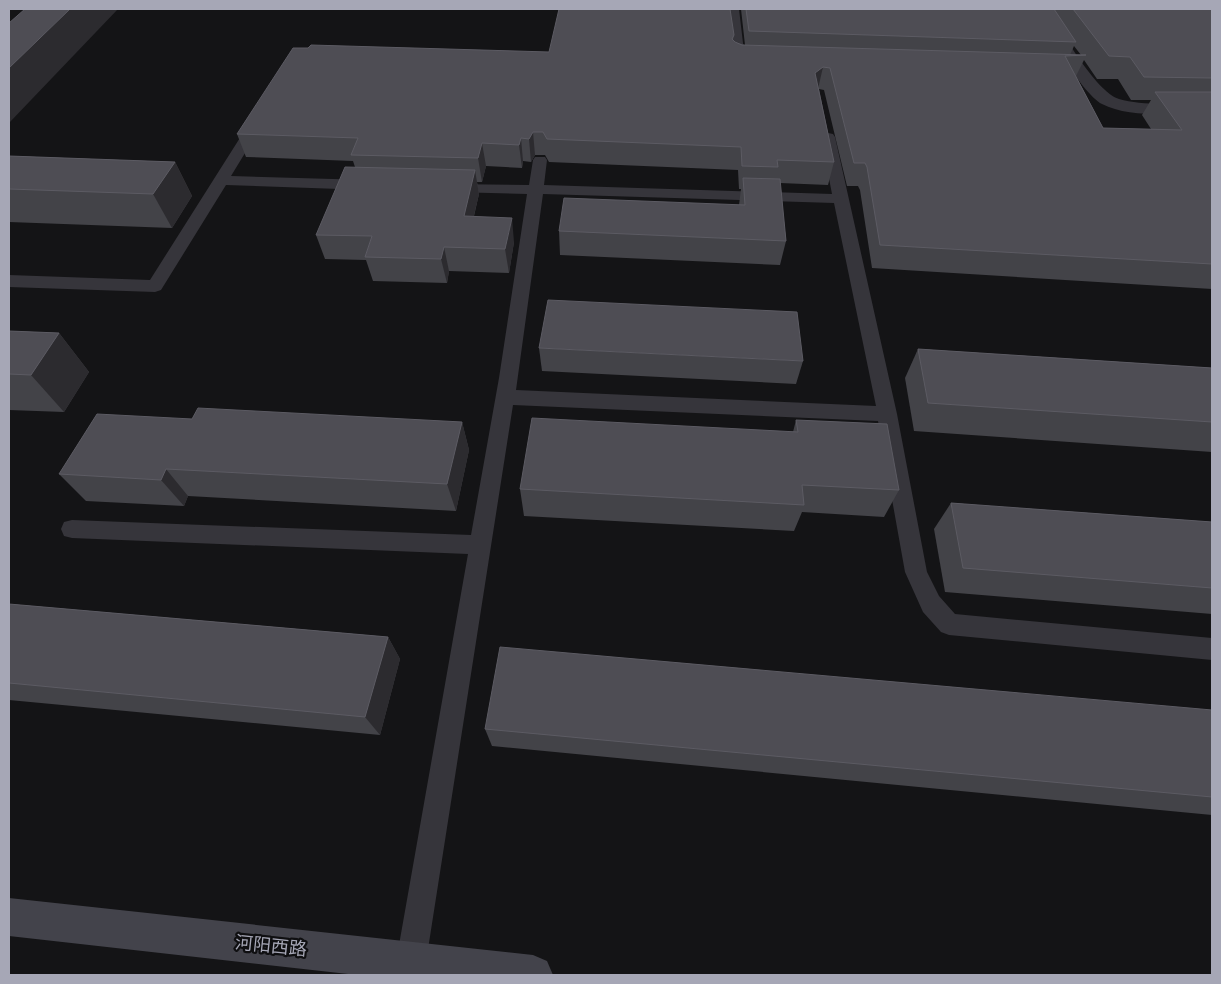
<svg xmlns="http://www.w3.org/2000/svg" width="1221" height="984" viewBox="0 0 1221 984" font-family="'Archivo Narrow','Noto Sans SC',sans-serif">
<rect width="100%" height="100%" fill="#141416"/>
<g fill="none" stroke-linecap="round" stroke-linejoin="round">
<!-- lane -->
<g fill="#36353b" fill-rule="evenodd">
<path d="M 727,9 L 739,9 L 745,60 L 743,63 L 735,63 L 733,60 L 729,24 L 702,24 L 696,20 L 702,16 L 728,17 Z"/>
<path d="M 257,118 L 264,122 L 231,176 L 368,180 L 373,182 L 376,185 L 373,188 L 368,190 L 226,185 L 161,290 L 155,292 L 9,287 L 9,275 L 150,280 L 250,122 Z"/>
<path d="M 828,133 L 833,134 L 835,137 L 897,414 L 927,572 L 939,596 L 955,614 L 1212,638 L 1212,660 L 949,635 L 941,632 L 923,612 L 905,572 L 878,421 L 513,405 L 426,962 L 422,973 C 414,976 408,976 400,973 L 396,962 L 468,554 L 72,538 L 64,536 L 61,529 L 64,522 L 72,520 L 471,535 L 499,378 L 527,194 L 451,192 L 446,190 L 443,187 L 446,184 L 529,185 L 533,160 L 535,157 L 545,157 L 547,160 L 544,185 L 832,194 L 821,137 L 823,134 ZM 543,194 L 834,203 L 876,406 L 516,390 Z"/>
</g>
<!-- street -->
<path fill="#36353b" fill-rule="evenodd" d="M 1033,9 L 1047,9 C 1062,31 1095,91 1119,99 C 1145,107 1184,102 1212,103 L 1212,113 C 1181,113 1130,119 1102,104 C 1083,94 1044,30 1033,9 Z"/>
<!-- secondary -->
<path fill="#43434b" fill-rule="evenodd" d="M 9,898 L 533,955 L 547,961 L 553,975 L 357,975 L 9,936 Z"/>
</g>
<!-- wall -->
<g fill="#434348" fill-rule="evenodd">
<path d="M 741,9 L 1212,9 L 1212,289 L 872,268 L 860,190 L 858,186 L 847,186 L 824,90 L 819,89 L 834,162 L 828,185 L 780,183 L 786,241 L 780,265 L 560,255 L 559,231 L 739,205 L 741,189 L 739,189 L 738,170 L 549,162 L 545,155 L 535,155 L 531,162 L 523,161 L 522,168 L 486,166 L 482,182 L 477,182 L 479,194 L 474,216 L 514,242 L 509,273 L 449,271 L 447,283 L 373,281 L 366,260 L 325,259 L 316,235 L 355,167 L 353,161 L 246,157 L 237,134 L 549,52 L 734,35 L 733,40 L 735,42 L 745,45 ZM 1074,46 L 1081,55 L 1070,55 ZM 1084,60 L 1097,79 L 1118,79 L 1131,100 L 1151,100 L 1142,115 L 1151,129 L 1103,128 L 1076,76 Z"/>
<path d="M 9,156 L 175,162 L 192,196 L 172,228 L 9,222 Z"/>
<path d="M 9,331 L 59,333 L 89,372 L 64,412 L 9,410 Z"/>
<path d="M 539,348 L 803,361 L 796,384 L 542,371 Z"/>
<path d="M 918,349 L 1212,368 L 1212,452 L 914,431 L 905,378 Z"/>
<path d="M 192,419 L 462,422 L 469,450 L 456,511 L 188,496 L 184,506 L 86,501 L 59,474 Z"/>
<path d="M 796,420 L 899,490 L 884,517 L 802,512 L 794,531 L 524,516 L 520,489 L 793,432 Z"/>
<path d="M 951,503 L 1212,522 L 1212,614 L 945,592 L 934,529 Z"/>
<path d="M 9,604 L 388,637 L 400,659 L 380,735 L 9,700 Z"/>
<path d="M 1212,710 L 1212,815 L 492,746 L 485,729 Z"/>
</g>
<!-- shaded-wall -->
<g fill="#2c2b2f">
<path d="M 70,9 L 118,9 L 9,123 L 9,68 Z"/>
<path d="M 823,67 L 818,89 L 815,73 Z"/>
<path d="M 533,132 L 535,155 L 531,162 L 529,139 Z"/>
<path d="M 521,138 L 523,161 L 522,168 L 519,145 Z"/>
<path d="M 482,143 L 486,166 L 482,182 L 478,158 Z"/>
<path d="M 175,162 L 192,196 L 172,228 L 153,194 Z"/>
<path d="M 475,170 L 479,194 L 468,240 L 464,216 Z"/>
<path d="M 512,218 L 514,242 L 509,273 L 505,249 Z"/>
<path d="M 444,247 L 449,271 L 447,283 L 441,259 Z"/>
<path d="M 59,333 L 89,372 L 64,412 L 31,375 Z"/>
<path d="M 462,422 L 469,450 L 456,511 L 447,484 Z"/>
<path d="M 166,469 L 188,496 L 184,506 L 161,480 Z"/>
<path d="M 388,637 L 400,659 L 380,735 L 365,717 Z"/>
</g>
<!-- building -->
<g fill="#4e4d54" stroke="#5c5b63">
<path d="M 25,9 L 70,9 L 9,68 L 9,23 Z"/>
<path d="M 559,9 L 730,9 L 734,35 L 732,39 L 735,42 L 742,45 L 1086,55 L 1065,56 L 1103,128 L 1182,130 L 1155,92 L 1212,92 L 1212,264 L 880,245 L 867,167 L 865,163 L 854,163 L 830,68 L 823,67 L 815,73 L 834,162 L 777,160 L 778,167 L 742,166 L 741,147 L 547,139 L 543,132 L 533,132 L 529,139 L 521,138 L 519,145 L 482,143 L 478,158 L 351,155 L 358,138 L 237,134 L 293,48 L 308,48 L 311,45 L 549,52 Z"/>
<path d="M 746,9 L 1054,9 L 1076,42 L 749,31 Z"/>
<path d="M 1073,9 L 1212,9 L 1212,78 L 1144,77 L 1130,57 L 1109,56 Z"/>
<path d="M 9,156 L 175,162 L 153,194 L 9,189 Z"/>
<path d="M 345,167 L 475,170 L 464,216 L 512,218 L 505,249 L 444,247 L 441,259 L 365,257 L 372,236 L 316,235 Z"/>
<path d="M 743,178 L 780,179 L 786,241 L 559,231 L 564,198 L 745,205 Z"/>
<path d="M 548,300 L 797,312 L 803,361 L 539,348 Z"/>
<path d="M 9,331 L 59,333 L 31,375 L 9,374 Z"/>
<path d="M 918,349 L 1212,368 L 1212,422 L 928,403 Z"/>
<path d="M 198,408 L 462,422 L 447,484 L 166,469 L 161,480 L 59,474 L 97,414 L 192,419 Z"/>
<path d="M 532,418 L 798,432 L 796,420 L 887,424 L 899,490 L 802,485 L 804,505 L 520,489 Z"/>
<path d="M 951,503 L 1212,522 L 1212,588 L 963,568 Z"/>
<path d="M 9,604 L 388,637 L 365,717 L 9,683 Z"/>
<path d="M 500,647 L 1212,710 L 1212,797 L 485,729 Z"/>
</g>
<g text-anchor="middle" stroke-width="4.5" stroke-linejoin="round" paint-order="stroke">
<!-- near-street labels -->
<g font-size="18" fill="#a6a7b6" stroke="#0f0f11">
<text transform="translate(271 946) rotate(6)" y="6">河阳西路</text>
</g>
</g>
<!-- border -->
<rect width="1221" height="984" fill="none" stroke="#a6a7b6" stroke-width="20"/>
</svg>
